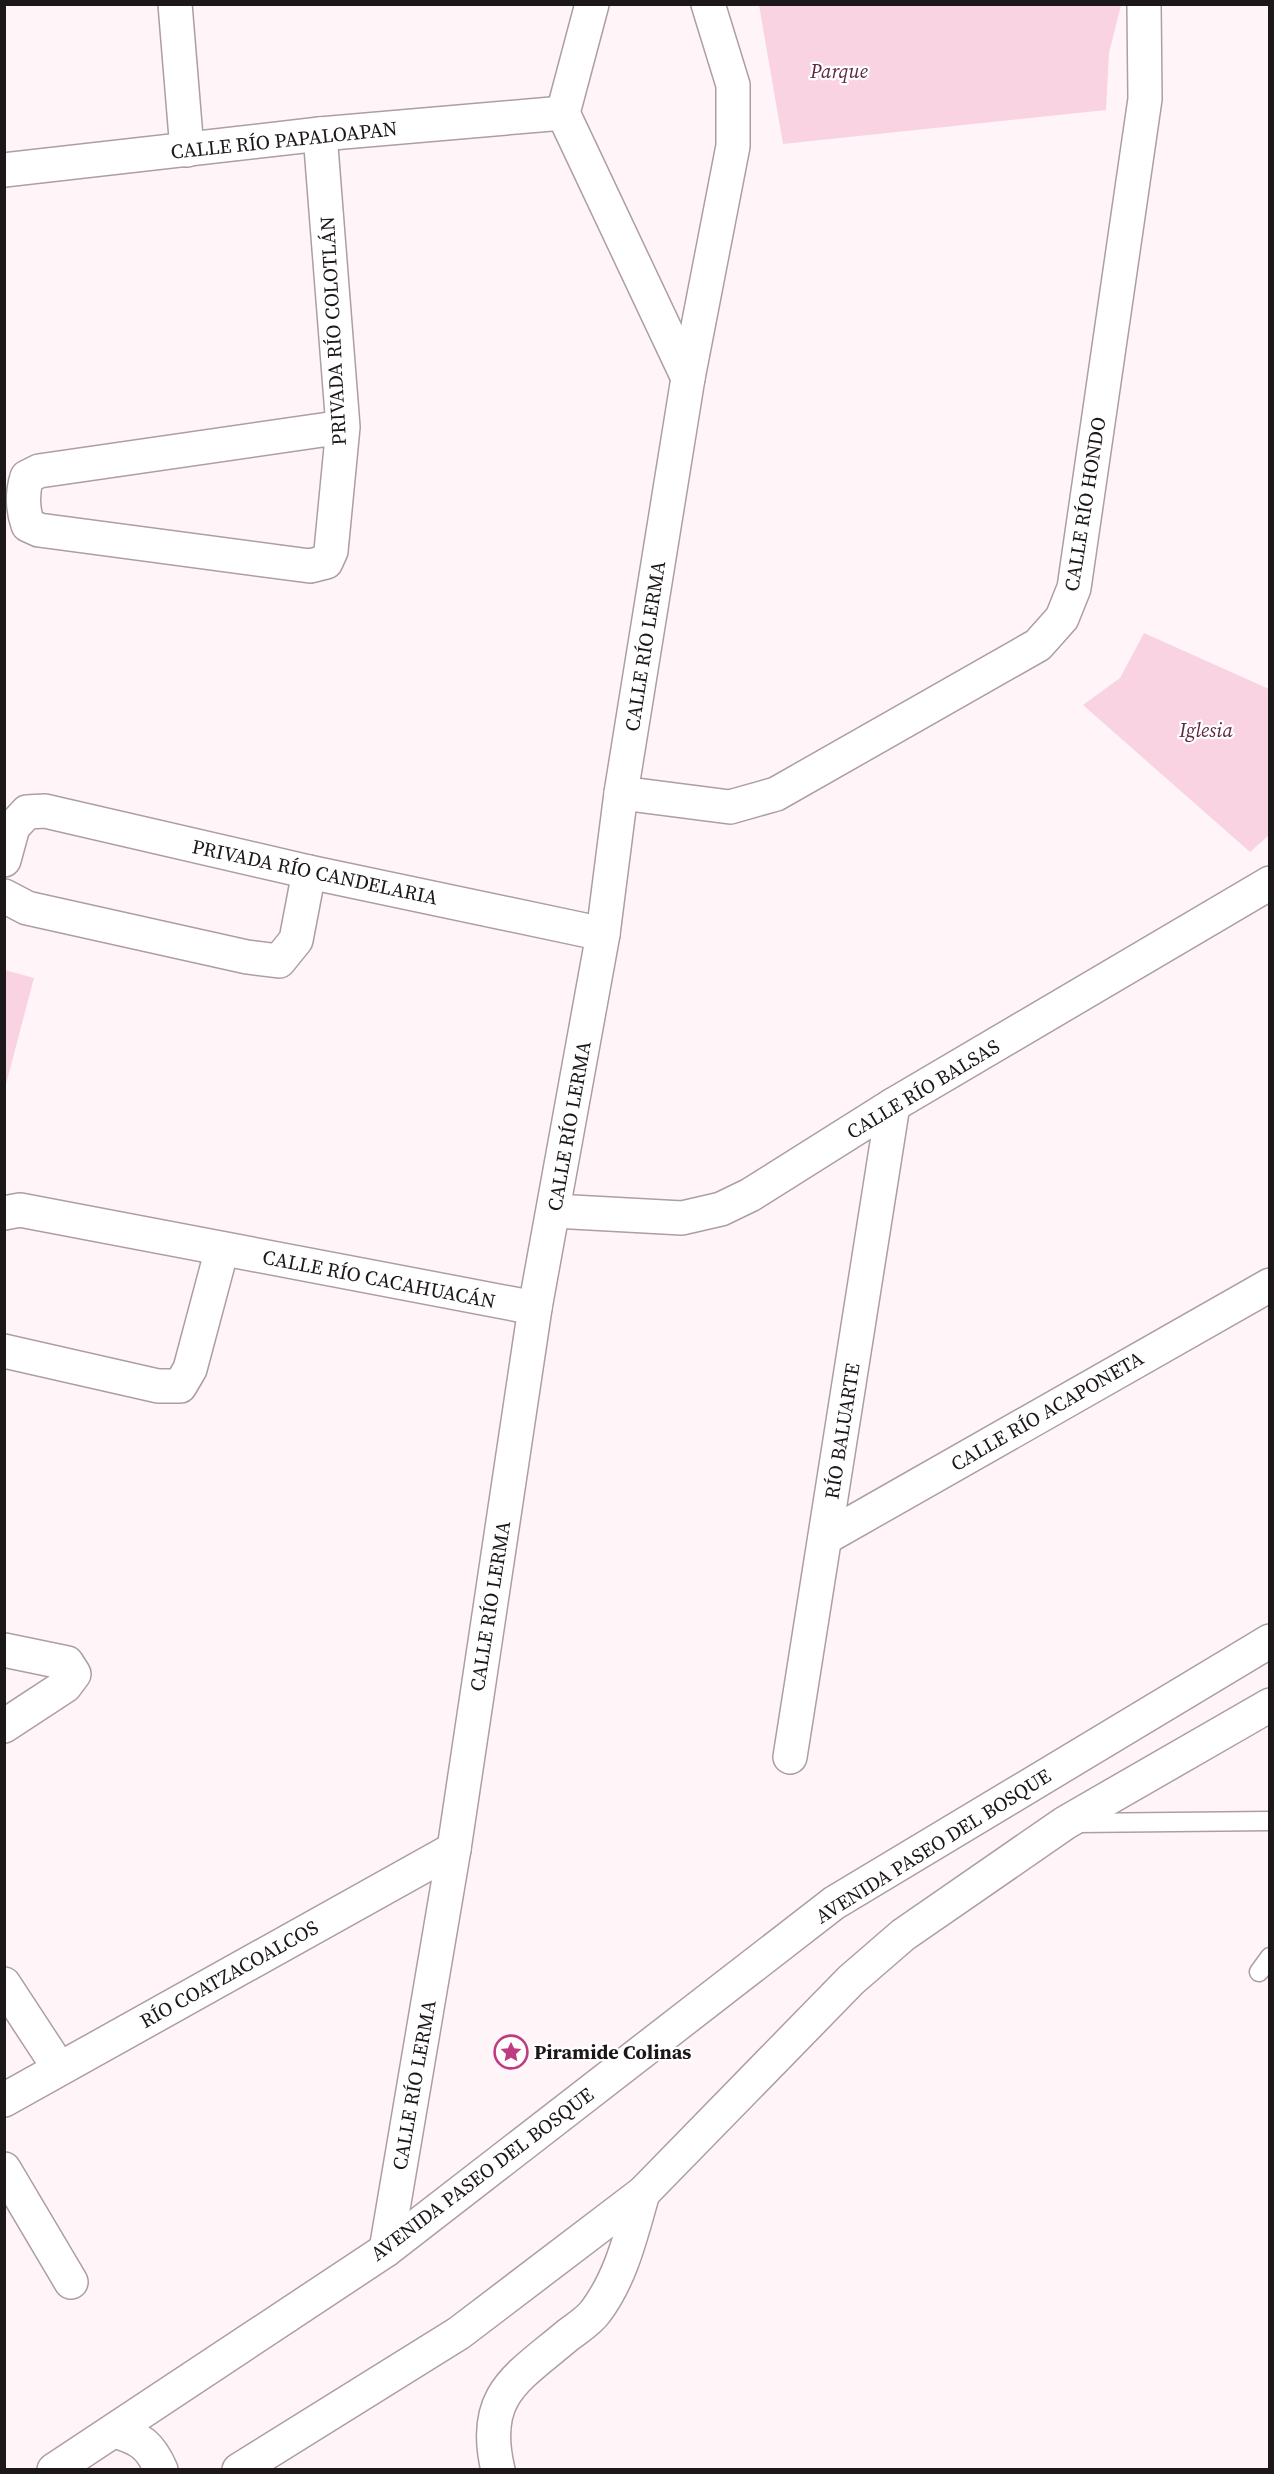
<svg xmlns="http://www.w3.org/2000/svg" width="1274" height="2474" viewBox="0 0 1274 2474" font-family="'Source Serif 4',serif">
<rect width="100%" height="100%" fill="#fff5f9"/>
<!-- green -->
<g fill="#fad3e3">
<path d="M 759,5 L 1121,5 L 1109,53 L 1106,110 L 783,144 Z"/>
<path d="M 1144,633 L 1269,689 L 1269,835 L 1250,852 L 1083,705 L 1120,678 Z"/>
<path d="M 5,970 L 34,978 L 5,1088 L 4,970 Z"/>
</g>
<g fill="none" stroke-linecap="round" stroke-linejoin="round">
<defs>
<g id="lane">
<path d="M 1076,1823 L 1270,1821"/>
<path d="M 1259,1972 L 1270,1957"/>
</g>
<g id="street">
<path d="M 175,4 L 187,150"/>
<path d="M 592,4 L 563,113 L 688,378"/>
<path d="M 320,134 L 343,427 L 331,551 L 326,562 L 310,566 L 39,530 L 28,525 C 22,508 22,493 27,477 L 39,471 L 343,427"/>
<path d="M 4,170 L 320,134 L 563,113"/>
<path d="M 621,793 L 730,807 L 776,794 L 1038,645 L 1062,618 L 1074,588 L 1145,99 L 1144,4"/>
<path d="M 4,860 L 13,827 L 27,812 L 45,811 L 309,872 L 603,934"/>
<path d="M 4,896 L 27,908 L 247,957 L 279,961 L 296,940 L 309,872"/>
<path d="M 554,1211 L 682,1218 L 721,1209 L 750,1195 L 893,1105 L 1270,883"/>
<path d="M 4,1213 L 20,1210 L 535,1308"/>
<path d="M 4,1351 L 158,1386 L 180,1386 L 190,1369 L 222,1249"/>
<path d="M 825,1538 L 1270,1285"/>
<path d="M 4,1650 L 67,1663 L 74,1674 L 65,1686 L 4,1726"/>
<path d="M 790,1757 L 893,1105"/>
<path d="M 4,1984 L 59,2068"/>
<path d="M 4,2100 L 454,1849"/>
<path d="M 4,2169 L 71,2282"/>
<path d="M 386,2250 L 454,1849 L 535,1308 L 603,934 L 621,793 L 688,378 L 733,146 L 733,85 L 708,4"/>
<path d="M 498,2470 C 480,2395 517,2378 568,2335 C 577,2328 589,2321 596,2311 C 622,2276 631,2234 643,2193"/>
</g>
<g id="secondary">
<path d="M 115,2431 C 141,2439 150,2445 161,2470"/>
<path d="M 54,2470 L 386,2250 L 834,1903 L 1270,1641"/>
<path d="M 239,2470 L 459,2333 L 643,2193 L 851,1980 L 903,1935 L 1065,1823 L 1270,1705"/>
</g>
</defs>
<!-- lane casing -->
<use href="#lane" stroke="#ad9ea4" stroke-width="21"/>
<!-- street casing -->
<use href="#street" stroke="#ad9ea4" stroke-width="36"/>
<!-- secondary casing -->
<use href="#secondary" stroke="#ad9ea4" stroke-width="36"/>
<!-- lane -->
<use href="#lane" stroke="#fff" stroke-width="18"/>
<!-- street -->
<use href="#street" stroke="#fff" stroke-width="33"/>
<!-- secondary -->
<use href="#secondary" stroke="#fff" stroke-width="33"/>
</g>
<!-- icons -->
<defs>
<symbol id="sight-ring" viewBox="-11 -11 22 22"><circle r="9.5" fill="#fff" stroke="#bf3c82" stroke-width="1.5"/><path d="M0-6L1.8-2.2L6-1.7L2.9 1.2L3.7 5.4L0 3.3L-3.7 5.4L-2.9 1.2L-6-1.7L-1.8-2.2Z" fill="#bf3c82"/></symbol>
</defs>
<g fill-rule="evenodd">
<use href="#sight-ring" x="492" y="2033" width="38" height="38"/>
</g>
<g text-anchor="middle" stroke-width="4.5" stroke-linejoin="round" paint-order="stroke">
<!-- park labels -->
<g font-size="20" font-style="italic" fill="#5e2642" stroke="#fff">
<text x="839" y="78">Parque</text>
<text x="1206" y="737">Iglesia</text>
</g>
<!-- street labels -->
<g font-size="20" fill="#1c1719" stroke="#fff">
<text transform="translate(284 140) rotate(-6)" y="7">CALLE RÍO PAPALOAPAN</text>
<text transform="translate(333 331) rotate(-93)" y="7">PRIVADA RÍO COLOTLÁN</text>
<text transform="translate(1085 504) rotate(-81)" y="7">CALLE RÍO HONDO</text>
<text transform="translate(645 646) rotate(-81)" y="7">CALLE RÍO LERMA</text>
<text transform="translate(315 872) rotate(12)" y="7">PRIVADA RÍO CANDELARIA</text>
<text transform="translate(923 1089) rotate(-31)" y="7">CALLE RÍO BALSAS</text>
<text transform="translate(569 1126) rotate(-80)" y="7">CALLE RÍO LERMA</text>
<text transform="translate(379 1279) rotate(11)" y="7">CALLE RÍO CACAHUACÁN</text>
<text transform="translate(1047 1411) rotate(-30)" y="7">CALLE RÍO ACAPONETA</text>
<text transform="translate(842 1431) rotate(-81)" y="7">RÍO BALUARTE</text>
<text transform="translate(490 1606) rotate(-81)" y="7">CALLE RÍO LERMA</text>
<text transform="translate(933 1846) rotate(-32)" y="7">AVENIDA PASEO DEL BOSQUE</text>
<text transform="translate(229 1974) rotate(-29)" y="7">RÍO COATZACOALCOS</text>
<text transform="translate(414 2085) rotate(-80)" y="7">CALLE RÍO LERMA</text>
<text transform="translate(482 2174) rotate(-37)" y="7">AVENIDA PASEO DEL BOSQUE</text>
</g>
<!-- poi labels -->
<g font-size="20" font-weight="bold" fill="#1c1719" stroke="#fff" text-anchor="start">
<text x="534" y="2059">Piramide Colinas</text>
</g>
</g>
<!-- border -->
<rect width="1274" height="2474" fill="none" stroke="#1c1719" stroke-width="12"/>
</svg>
